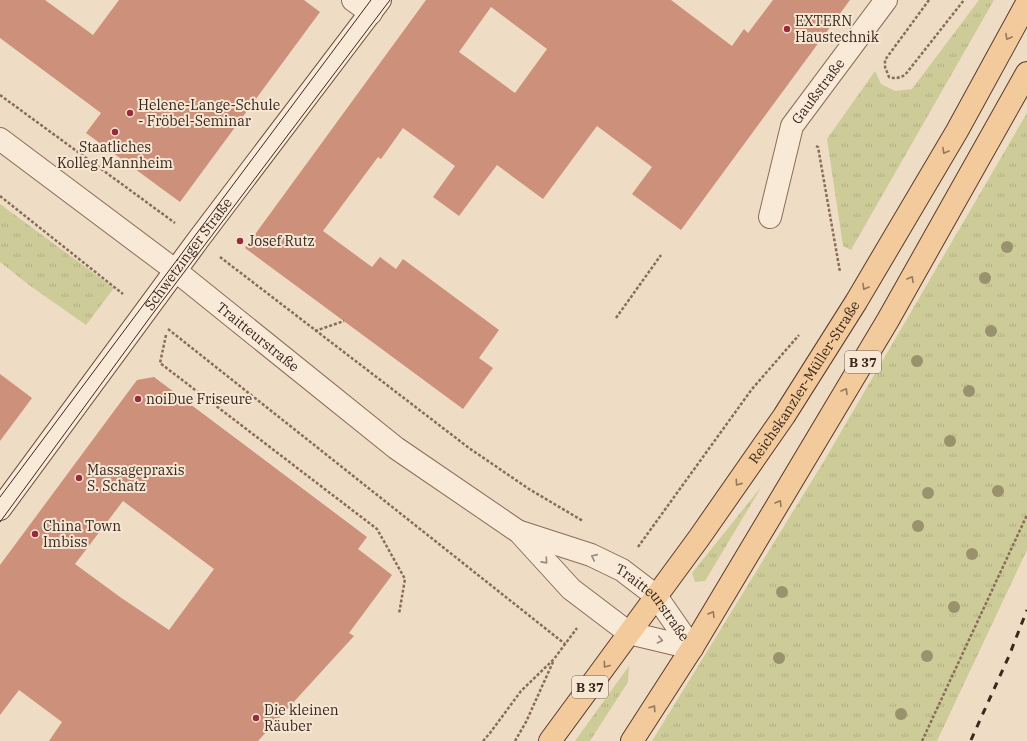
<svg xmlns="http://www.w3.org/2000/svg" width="1027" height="741" viewBox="0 0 1027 741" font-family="'IBM Plex Serif',serif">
<defs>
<pattern id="grass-tufts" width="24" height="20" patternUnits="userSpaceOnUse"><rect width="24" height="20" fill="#cdcb98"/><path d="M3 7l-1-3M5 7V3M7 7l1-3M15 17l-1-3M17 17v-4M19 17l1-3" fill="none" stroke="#b1ae83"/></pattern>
</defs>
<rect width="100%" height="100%" fill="#efdcc4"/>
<!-- grass -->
<g fill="url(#grass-tufts)">
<path d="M 979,0 L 994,0 L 851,250 L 843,246 L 827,139 L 875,71 L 881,84 L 895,91 L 912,89 Z"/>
<path d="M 1027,113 L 1027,550 L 937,741 L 652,741 L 824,461 Z"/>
<path d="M 0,204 L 114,288 L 86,325 L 29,285 L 0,262 Z"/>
<path d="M 762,486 L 705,581 L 695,582 L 692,573 Z"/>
<path d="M 629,666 L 628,682 L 590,741 L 575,741 Z"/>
</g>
<!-- building -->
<g fill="#cd907a" fill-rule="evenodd">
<path d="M 0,0 L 45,0 L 93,35 L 119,0 L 304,0 L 320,12 L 180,202 L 86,133 L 101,113 L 0,38 Z"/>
<path d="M 426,0 L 671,0 L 732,46 L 744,29 L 748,33 L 773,0 L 850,0 L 681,230 L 632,194 L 652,167 L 597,126 L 543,199 L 497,165 L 459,216 L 433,197 L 455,166 L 403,128 L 381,159 L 378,157 L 323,231 L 372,267 L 380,257 L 396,269 L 403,259 L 499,330 L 479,358 L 493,368 L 463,409 L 245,248 ZM 491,7 L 547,49 L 515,93 L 459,52 Z"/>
<path d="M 0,374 L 32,398 L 0,441 Z"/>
<path d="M 154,377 L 367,537 L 358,549 L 392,575 L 349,633 L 354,636 L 258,741 L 49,741 L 62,722 L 19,690 L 0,715 L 0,565 L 137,380 ZM 123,501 L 214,569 L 169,630 L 120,597 L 75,564 Z"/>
</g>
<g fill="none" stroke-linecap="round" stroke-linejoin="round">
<defs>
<g id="street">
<path d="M 353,0 L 371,13"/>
<path id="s1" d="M 0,139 L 176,271 L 396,448 L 519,532 L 571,589 L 629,633 L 692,648"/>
<path id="s2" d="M 770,217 L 792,126 L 886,0"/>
<path id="s3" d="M 520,532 L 591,555 L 622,570 L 656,596 L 692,648"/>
</g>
<g id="secondary">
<path id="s4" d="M 0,509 L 198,240 L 380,0"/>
</g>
<g id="primary">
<path id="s5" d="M 550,741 L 699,538 L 784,416 L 856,302 L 957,131 L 1027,3"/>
<path d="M 632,741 L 692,648 L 888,320 L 1027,73"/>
</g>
</defs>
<!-- street casing -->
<use href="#street" stroke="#8a6c5a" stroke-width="24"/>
<!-- secondary casing -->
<use href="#secondary" stroke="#6c4d3d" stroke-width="24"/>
<!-- primary casing -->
<use href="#primary" stroke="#583b2e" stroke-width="24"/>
<!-- path -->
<g stroke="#8a6c5a" stroke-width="2.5" stroke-dasharray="3 2" stroke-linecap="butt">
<path d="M 929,0 L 885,60 L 885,67 L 889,77 C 895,79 899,78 905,75 L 964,0"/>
<path d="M 0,95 L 175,223"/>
<path d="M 816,146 L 818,147 L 840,272"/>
<path d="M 0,196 L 123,294"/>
<path d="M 220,257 L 469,448 L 529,489 L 583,521"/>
<path d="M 616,318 L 661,255"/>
<path d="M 168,329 L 565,644"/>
<path d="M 315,331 L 344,321"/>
<path d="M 166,335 L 160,363 L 377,529 L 405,579 L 399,614"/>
<path d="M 638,547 L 752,389 L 799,335"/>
<path d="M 483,741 L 490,733 L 521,691 L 554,659 L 577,628"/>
<path d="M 515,741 L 526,722 L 553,662"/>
<path d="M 922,741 L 1027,515"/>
</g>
<!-- street -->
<use href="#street" stroke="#f9ead8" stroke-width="22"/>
<!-- secondary -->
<use href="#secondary" stroke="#f9ead8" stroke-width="22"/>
<!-- primary -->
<use href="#primary" stroke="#f2ca9c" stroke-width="22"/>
<!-- tram -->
<g stroke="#3a271e" stroke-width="1">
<path d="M 0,497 L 371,0"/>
<path d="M 0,522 L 151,316 L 390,0"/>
</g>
<!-- rail -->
<path stroke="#3a271e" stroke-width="3" stroke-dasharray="7 7" stroke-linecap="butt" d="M 971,740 L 1009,656 L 1027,610"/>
</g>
<!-- trees -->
<g fill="#99926d">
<circle cx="1007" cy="247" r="6"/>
<circle cx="985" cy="278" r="6"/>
<circle cx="991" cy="331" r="6"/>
<circle cx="917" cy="361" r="6"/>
<circle cx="969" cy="391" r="6"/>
<circle cx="950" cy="441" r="6"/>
<circle cx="998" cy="491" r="6"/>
<circle cx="928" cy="493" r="6"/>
<circle cx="918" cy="526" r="6"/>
<circle cx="972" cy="554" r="6"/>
<circle cx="782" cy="592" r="6"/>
<circle cx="954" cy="607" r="6"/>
<circle cx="927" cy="656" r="6"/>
<circle cx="779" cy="658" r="6"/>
<circle cx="901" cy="714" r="6"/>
</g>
<!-- one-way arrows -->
<defs><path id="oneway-chevron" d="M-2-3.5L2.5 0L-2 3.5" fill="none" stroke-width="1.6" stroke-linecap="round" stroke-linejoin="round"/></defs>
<g stroke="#96785d">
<use href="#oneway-chevron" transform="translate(1008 37) rotate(119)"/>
<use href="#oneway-chevron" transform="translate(945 151) rotate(120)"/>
<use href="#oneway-chevron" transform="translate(911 279) rotate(-61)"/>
<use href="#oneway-chevron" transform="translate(865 287) rotate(120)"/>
<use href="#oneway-chevron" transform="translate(845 391) rotate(-59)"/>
<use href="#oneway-chevron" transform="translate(738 483) rotate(125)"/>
<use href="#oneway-chevron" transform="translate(779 503) rotate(-59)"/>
<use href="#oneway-chevron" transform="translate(712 614) rotate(-59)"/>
<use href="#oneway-chevron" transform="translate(606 665) rotate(126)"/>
<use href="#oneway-chevron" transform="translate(653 708) rotate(-57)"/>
</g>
<g stroke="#9a887b">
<use href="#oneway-chevron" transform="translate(594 557) rotate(-156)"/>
<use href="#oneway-chevron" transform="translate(545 561) rotate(48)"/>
<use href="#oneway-chevron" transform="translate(660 640) rotate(13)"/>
</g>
<!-- markers -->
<g fill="#9a293c" stroke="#f6e7d4" stroke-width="1.5">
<circle cx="787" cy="29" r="4"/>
<circle cx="130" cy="113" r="4"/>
<circle cx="115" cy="132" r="4"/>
<circle cx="240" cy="241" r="4"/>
<circle cx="138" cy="399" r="4"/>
<circle cx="79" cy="478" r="4"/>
<circle cx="35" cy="534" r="4"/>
<circle cx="256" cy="718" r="4"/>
</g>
<g text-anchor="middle" stroke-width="4" stroke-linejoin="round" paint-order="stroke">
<!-- shield labels -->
<g fill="#f6e7d4" stroke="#726155" stroke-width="1">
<rect x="845" y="351" width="36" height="22" rx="3"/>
<rect x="572" y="676" width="36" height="22" rx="3"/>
</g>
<g font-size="13" font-weight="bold" fill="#3a271e">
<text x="863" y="367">B 37</text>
<text x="590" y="692">B 37</text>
</g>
<!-- poi labels -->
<g font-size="14" fill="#3a271e" stroke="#f6e7d4" text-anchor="start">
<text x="795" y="26">EXTERN<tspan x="795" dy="16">Haustechnik</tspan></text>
<text x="138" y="110">Helene-Lange-Schule<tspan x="138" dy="16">- Fröbel-Seminar</tspan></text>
<text x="115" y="152" text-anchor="middle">Staatliches<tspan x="115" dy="16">Kolleg Mannheim</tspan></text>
<text x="248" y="246">Josef Rutz</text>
<text x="146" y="404">noiDue Friseure</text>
<text x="87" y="475">Massagepraxis<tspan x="87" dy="16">S. Schatz</tspan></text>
<text x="43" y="531">China Town<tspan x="43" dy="16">Imbiss</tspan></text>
<text x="264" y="715">Die kleinen<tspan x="264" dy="16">Räuber</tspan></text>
</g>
<!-- street labels -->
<g font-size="14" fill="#3a271e" stroke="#f6e7d4">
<text dy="5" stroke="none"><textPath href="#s2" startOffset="137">Gaußstraße</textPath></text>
<text dy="5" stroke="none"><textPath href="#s4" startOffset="317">Schwetzinger Straße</textPath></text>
<text dy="5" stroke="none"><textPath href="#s1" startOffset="325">Traitteurstraße</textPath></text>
<text dy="5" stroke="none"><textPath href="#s5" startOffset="440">Reichskanzler-Müller-Straße</textPath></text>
<text dy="5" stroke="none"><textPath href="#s3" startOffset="154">Traitteurstraße</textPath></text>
</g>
</g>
</svg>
